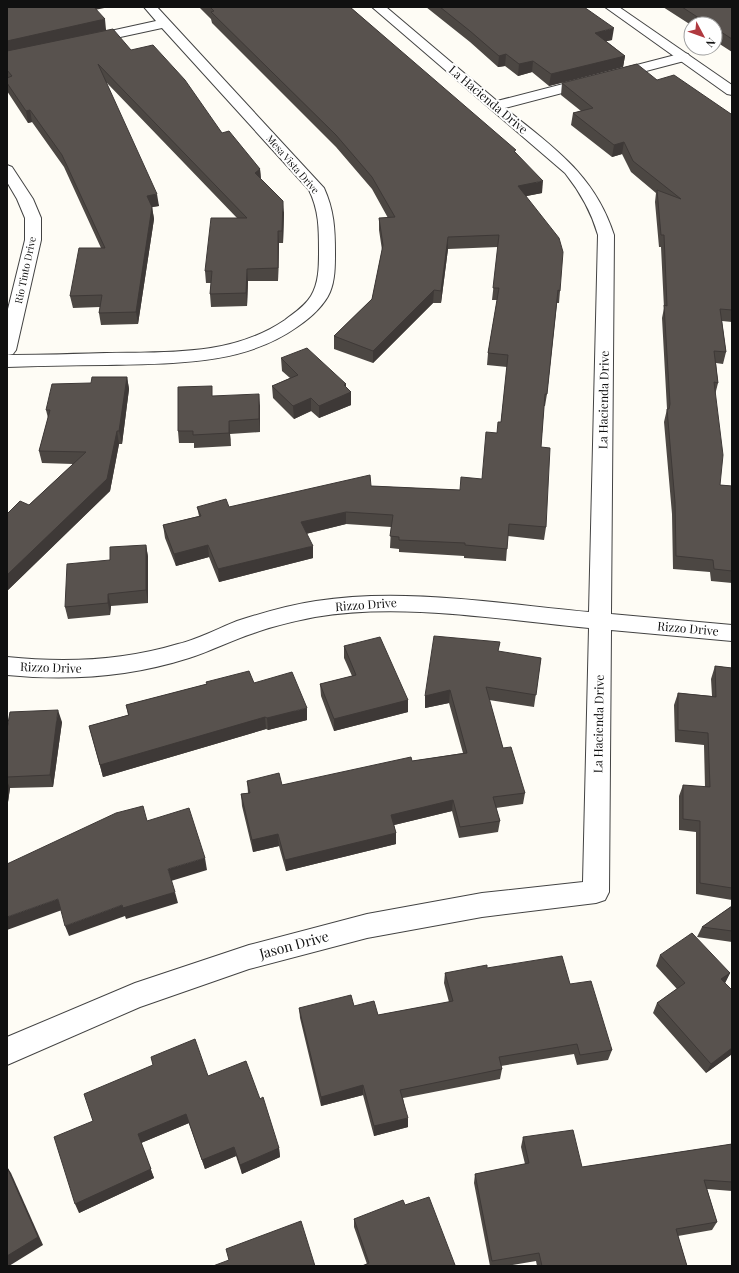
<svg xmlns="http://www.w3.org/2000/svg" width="739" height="1273" viewBox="0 0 739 1273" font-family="'Playfair Display',serif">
<rect width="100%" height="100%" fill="#fefcf5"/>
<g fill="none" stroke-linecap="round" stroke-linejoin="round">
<defs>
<g id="minor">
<path d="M 144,7 L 157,7 L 324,188 C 334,210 335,229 335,253 C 335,266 335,280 330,292 C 324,306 310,318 297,327 C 242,366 172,363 107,365 C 74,365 40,366 7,367 L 7,355 C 40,355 73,354 107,353 C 168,352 232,356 285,320 C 294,313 305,306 311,296 C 319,283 319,266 319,251 C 319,229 319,210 309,190 L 162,28 L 88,44 L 83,43 L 81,40 L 83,37 L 156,21 Z"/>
<path d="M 372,7 L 386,7 L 497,101 L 683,53 L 688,54 L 690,57 L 688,60 L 505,108 C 552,147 594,173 614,235 L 611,614 L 732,625 L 732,641 L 611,630 L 609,892 L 605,900 L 596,903 L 482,917 L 367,938 L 249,969 L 140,1007 L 7,1065 L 7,1037 L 135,983 L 249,945 L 367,914 L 482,893 L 583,882 L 589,628 C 501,620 403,602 315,617 C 295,621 273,626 254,633 C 232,640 211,651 189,658 C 130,677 68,681 7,675 L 7,657 C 64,663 122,661 178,644 C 198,639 217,629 237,621 C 262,613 289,605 316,601 C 404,587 501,604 589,612 L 598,235 C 591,211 580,192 565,173 Z"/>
<path d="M 7,165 L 12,167 L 33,199 L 41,218 L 41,240 L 16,350 L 13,354 L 7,355 L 7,313 L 25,240 L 25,218 L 17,199 L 7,182 Z"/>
</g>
<path id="tertiary" d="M 605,7 L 619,7 L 732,85 L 732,95 L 727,94 Z"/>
</defs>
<!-- minor casing -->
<use href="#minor" stroke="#434343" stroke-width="2"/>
<!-- tertiary casing -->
<use href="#tertiary" stroke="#434343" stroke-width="2"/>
<!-- minor -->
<use href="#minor" fill="#fff" fill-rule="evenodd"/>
<!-- tertiary -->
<use href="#tertiary" fill="#fff" fill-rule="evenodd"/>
</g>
<!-- wall -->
<g fill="#4c4743">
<path d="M 7,7 L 96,10 L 106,30 L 131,50 L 222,133 L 260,169 L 261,179 L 284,213 L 283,243 L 279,243 L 278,281 L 248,281 L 247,306 L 211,307 L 210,294 L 211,283 L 206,283 L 205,271 L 237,218 L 106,82 L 159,206 L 152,207 L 154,219 L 138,324 L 101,325 L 99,313 L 100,307 L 73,308 L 70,296 L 101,248 L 64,167 L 32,122 L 28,123 L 7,91 Z"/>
<path d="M 199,7 L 350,7 L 516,153 L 542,193 L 526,196 L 560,291 L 559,303 L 557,303 L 547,394 L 545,406 L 544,406 L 541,447 L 546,527 L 544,540 L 508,536 L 506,561 L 464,558 L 464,556 L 399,552 L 399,549 L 390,548 L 391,527 L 346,524 L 306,534 L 313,558 L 219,582 L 209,557 L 176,566 L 165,538 L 163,525 L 199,516 L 197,507 L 229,507 L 371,486 L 460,490 L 482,479 L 497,433 L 501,422 L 507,367 L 487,365 L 488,353 L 497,300 L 492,300 L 498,247 L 448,249 L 441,303 L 433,303 L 373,363 L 334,349 L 334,336 L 372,299 L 382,250 L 379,230 L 379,218 L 388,218 L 372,189 L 336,147 L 212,23 L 211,19 Z"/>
<path d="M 426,7 L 584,7 L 612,40 L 606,41 L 625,56 L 623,67 L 549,86 L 532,72 L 518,76 L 505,66 L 498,67 L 470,42 Z"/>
<path d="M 663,7 L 732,7 L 732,52 L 715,41 L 715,24 L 691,24 L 691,25 Z"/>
<path d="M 657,80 L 731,114 L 732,114 L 732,322 L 722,321 L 726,352 L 723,364 L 716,363 L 718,383 L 715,395 L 720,485 L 732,486 L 732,583 L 711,581 L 710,572 L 673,569 L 672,514 L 664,422 L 667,409 L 662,318 L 664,308 L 661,247 L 659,247 L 655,202 L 656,193 L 631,172 L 622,154 L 612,157 L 571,125 L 573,113 L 581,111 L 561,95 L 562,83 Z"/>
<path d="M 281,358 L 346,384 L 346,388 L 351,392 L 351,405 L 319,418 L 311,411 L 294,419 L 273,398 L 272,386 L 290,378 L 282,371 Z"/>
<path d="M 127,377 L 129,389 L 122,444 L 119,444 L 110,491 L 7,591 L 7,514 L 29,505 L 73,464 L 42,463 L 39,451 L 48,418 L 46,410 L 91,383 Z"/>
<path d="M 213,396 L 260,406 L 260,432 L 230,434 L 231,446 L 194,448 L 194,443 L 179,443 L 178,431 Z"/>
<path d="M 146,545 L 148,557 L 148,603 L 111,606 L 110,615 L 68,619 L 65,607 L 110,560 Z"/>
<path d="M 344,646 L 408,700 L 408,712 L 334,731 L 321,696 L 320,684 L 352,676 L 344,658 Z"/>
<path d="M 499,652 L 541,658 L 534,707 L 489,700 L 503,748 L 525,793 L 523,804 L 496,808 L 500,821 L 498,832 L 459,838 L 452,811 L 394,825 L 396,833 L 396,844 L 286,871 L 279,846 L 253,852 L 242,806 L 241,794 L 248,793 L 247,781 L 282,785 L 412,761 L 463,753 L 449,703 L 425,708 L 425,696 Z"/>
<path d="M 715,666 L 732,668 L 732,900 L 696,894 L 696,832 L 679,830 L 679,796 L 683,785 L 705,787 L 704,745 L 675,742 L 674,705 L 678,693 L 712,696 L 711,679 Z"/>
<path d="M 206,682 L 254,683 L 307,720 L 268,730 L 266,729 L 103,777 L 89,726 L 128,715 L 126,705 L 207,684 Z"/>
<path d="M 62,722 L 53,787 L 10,788 L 8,802 L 7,802 L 7,729 Z"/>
<path d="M 732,906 L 732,942 L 697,937 L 702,927 Z"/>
<path d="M 660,955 L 730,973 L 725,983 L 732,1054 L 706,1073 L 653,1013 L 657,1003 L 677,989 L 656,966 Z"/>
<path d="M 487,968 L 570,984 L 612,1050 L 608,1060 L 577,1065 L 574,1054 L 501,1066 L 502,1069 L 500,1079 L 403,1098 L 408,1127 L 374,1136 L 363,1095 L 321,1106 L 300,1018 L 299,1008 L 354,1006 L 378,1015 L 449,1002 L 444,983 L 445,973 Z"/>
<path d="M 208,1076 L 279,1148 L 280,1157 L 242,1174 L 236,1156 L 205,1169 L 189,1123 L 141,1143 L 154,1178 L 79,1213 L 93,1121 Z"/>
<path d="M 523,1137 L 582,1167 L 732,1144 L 732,1191 L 707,1189 L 717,1222 L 712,1230 L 678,1236 L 687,1266 L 537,1266 L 536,1261 L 507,1266 L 490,1266 L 474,1183 L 475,1174 L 525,1164 L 521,1147 Z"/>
<path d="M 405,1205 L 455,1265 L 455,1266 L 362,1266 L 367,1264 L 354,1227 L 354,1219 Z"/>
</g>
<!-- shaded-wall -->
<g fill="#3e3937">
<path d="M 89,7 L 109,7 L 90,11 Z"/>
<path d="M 105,19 L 106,30 L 7,52 L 7,41 Z"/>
<path d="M 614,28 L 612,40 L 593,44 L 595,33 Z"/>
<path d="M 506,54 L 505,66 L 498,67 L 499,56 Z"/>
<path d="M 625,56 L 623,67 L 549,86 L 551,74 Z"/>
<path d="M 533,61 L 532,72 L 518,76 L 519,64 Z"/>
<path d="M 30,110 L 32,122 L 28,123 L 26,111 Z"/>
<path d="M 624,142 L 622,154 L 612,157 L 614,145 Z"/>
<path d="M 260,169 L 261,181 L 255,173 Z"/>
<path d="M 543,181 L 542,193 L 517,198 L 518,186 Z"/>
<path d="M 157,194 L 159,206 L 152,207 L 154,219 L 138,324 L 136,312 L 147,196 Z"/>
<path d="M 283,201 L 284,213 L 283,243 L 282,231 Z"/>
<path d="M 278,231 L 279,243 L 278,281 Z"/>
<path d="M 448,237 L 448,249 L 441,303 L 441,291 Z"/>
<path d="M 247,269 L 248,281 L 247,306 L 246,293 Z"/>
<path d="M 434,290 L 433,303 L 373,363 L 373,351 Z"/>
<path d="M 127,377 L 129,389 L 122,444 L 119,431 Z"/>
<path d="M 346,384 L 346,394 L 351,392 L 351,405 L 319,418 L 319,406 Z"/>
<path d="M 259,394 L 260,406 L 260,432 L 259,419 Z"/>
<path d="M 311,398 L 311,411 L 294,419 L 293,406 Z"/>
<path d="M 229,421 L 230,434 L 231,446 L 229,433 Z"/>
<path d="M 117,431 L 119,444 L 110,491 L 7,591 L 7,575 Z"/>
<path d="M 346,512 L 346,524 L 301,535 L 301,522 Z"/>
<path d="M 146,545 L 148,557 L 148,603 L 146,590 Z"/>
<path d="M 208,545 L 209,557 L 176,566 L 174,554 Z"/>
<path d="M 313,546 L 313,558 L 219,582 L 218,569 Z"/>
<path d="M 108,594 L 111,606 L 110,615 L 108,603 Z"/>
<path d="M 450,690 L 449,703 L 425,708 L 425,696 Z"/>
<path d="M 408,700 L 408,712 L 334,731 L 334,719 Z"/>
<path d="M 307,708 L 307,720 L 268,730 L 267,718 Z"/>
<path d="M 58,710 L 62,722 L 53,787 L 50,775 Z"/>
<path d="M 265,717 L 266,729 L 103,777 L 100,765 Z"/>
<path d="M 7,781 L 10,788 L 8,802 L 7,799 Z"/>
<path d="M 453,800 L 452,811 L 390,826 L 391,815 Z"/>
<path d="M 396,833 L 396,844 L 286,871 L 285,860 Z"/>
<path d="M 278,834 L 279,846 L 253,852 L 252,840 Z"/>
<path d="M 205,858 L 207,870 L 171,881 L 168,869 Z"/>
<path d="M 175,892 L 178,903 L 126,919 L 125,916 L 69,936 L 65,926 L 122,905 Z"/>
<path d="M 58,899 L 62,910 L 7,930 L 7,917 Z"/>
<path d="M 730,973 L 725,983 L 721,979 Z"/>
<path d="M 732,1048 L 732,1054 L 706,1073 L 711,1064 Z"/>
<path d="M 363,1085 L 363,1095 L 321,1106 L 321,1097 Z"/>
<path d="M 186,1114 L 189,1123 L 141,1143 L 154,1178 L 79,1213 L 75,1204 L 138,1134 Z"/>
<path d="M 408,1118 L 408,1127 L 374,1136 L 374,1126 Z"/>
<path d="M 234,1147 L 236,1156 L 205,1169 L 202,1160 Z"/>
<path d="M 279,1148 L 280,1157 L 242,1174 L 240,1165 Z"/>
<path d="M 7,1167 L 11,1173 L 43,1245 L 9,1266 L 7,1266 Z"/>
</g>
<!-- building -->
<g fill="#58524e" stroke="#3e3937">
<path d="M 7,7 L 94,7 L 105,19 L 7,41 Z"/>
<path d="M 210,7 L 350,7 L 516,150 L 514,151 L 543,181 L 518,186 L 559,238 L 563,252 L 560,291 L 558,290 L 547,394 L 545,394 L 541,447 L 550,448 L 546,527 L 509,524 L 507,549 L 465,545 L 465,543 L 399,540 L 399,537 L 390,536 L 393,515 L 346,512 L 301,522 L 313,546 L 218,569 L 208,545 L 174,554 L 163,525 L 201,516 L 197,507 L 226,499 L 229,507 L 370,475 L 371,486 L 460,490 L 461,477 L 482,479 L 486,432 L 497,433 L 498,422 L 501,422 L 508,355 L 488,353 L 499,288 L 493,288 L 499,235 L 448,237 L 441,291 L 434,290 L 373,351 L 334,336 L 372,299 L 383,245 L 379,218 L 395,217 L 372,177 L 336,135 L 211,12 L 214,11 Z"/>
<path d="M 440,7 L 584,7 L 614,28 L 595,33 L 625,56 L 551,74 L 533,61 L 519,64 L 506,54 L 499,56 L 470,31 Z"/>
<path d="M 682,7 L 732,7 L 732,39 L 715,28 L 715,24 L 708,24 Z"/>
<path d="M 113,29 L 131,50 L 153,45 L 185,80 L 222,133 L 229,131 L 260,169 L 255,173 L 283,201 L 282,231 L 278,231 L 278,268 L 247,269 L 246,293 L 210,294 L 212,271 L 205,271 L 211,218 L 247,218 L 98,64 L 157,194 L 147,196 L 152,207 L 136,312 L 99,313 L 102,295 L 70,296 L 79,248 L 105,248 L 62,155 L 30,110 L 26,111 L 7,83 L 7,78 L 12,76 L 7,70 L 7,51 Z"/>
<path d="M 637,64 L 657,80 L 674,75 L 731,114 L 732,114 L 732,310 L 720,309 L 726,352 L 714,351 L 718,383 L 714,382 L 723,455 L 720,485 L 732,486 L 732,571 L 714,569 L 713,560 L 676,556 L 675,502 L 667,409 L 669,409 L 670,404 L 664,305 L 667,306 L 664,235 L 661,235 L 657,190 L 681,199 L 633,161 L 624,142 L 614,145 L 573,113 L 593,108 L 562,83 Z"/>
<path d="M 307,348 L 346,384 L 344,385 L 351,392 L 319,406 L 311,398 L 293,406 L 272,386 L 298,375 L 281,358 Z"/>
<path d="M 92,377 L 127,377 L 119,431 L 117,431 L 107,479 L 7,575 L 7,514 L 20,501 L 29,505 L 86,452 L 39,451 L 50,410 L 46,410 L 52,384 L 91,383 Z"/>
<path d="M 212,386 L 212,396 L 259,394 L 259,419 L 229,421 L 229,433 L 193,435 L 193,431 L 178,431 L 178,387 Z"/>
<path d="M 146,545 L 146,590 L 108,594 L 108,603 L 65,607 L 67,564 L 110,560 L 110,547 Z"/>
<path d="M 434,636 L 500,642 L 498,651 L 541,658 L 536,695 L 486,687 L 503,748 L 511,747 L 525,793 L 493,797 L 500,821 L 460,827 L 453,800 L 391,815 L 396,833 L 285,860 L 278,834 L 252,840 L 241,794 L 250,793 L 247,781 L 279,773 L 282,785 L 411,757 L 412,761 L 467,753 L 450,690 L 425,696 Z"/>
<path d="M 380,637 L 408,700 L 334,719 L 320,684 L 356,675 L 344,646 Z"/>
<path d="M 715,666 L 732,668 L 732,888 L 700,883 L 700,821 L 683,819 L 683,785 L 710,787 L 708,733 L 678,730 L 678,693 L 716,697 Z"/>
<path d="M 249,671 L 254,683 L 292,672 L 307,708 L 267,718 L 265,717 L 100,765 L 89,726 L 129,715 L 126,705 L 207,684 L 206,682 Z"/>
<path d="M 58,710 L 50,775 L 7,777 L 7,729 L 10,712 Z"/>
<path d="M 143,806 L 147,821 L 189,808 L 205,858 L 168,869 L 175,892 L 123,908 L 122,905 L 65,926 L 58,899 L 7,917 L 7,864 L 116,813 Z"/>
<path d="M 732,906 L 732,931 L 702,927 Z"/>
<path d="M 692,933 L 730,973 L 721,979 L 732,990 L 732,1048 L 711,1064 L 657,1003 L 685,983 L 660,955 Z"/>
<path d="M 562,956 L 570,984 L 591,981 L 612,1050 L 580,1055 L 577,1044 L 499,1057 L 502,1069 L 400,1090 L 408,1118 L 374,1126 L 363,1085 L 321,1097 L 299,1008 L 351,995 L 354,1006 L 374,1001 L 378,1015 L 453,1001 L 445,973 L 487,965 L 487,968 Z"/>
<path d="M 195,1039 L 208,1076 L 246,1061 L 260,1099 L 263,1097 L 279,1148 L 240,1165 L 234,1147 L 202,1160 L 186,1114 L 138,1134 L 151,1169 L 75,1204 L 54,1137 L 93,1121 L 84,1094 L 153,1065 L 151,1057 Z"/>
<path d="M 573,1130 L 582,1167 L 732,1144 L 732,1182 L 704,1180 L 717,1222 L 676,1229 L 687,1266 L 542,1266 L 539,1253 L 492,1261 L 475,1174 L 529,1163 L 523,1137 Z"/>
<path d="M 7,1167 L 38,1237 L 7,1256 Z"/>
<path d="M 429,1197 L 455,1265 L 453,1266 L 362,1266 L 369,1263 L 354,1219 L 403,1200 L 405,1205 Z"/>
<path d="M 301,1221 L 315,1266 L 213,1266 L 229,1260 L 226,1249 Z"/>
</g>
<g text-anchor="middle" stroke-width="4" stroke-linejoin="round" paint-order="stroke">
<!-- far-street labels -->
<g font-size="10" fill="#101010" stroke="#fff">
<text transform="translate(293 164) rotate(49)" y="4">Mesa Vista Drive</text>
<text transform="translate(25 270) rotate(-78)" y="4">Rio Tinto Drive</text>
</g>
<!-- street labels -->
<g font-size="12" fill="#101010" stroke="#fff">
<text transform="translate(488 100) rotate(40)" y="4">La Hacienda Drive</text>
<text transform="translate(604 400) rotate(-89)" y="4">La Hacienda Drive</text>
<text transform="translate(366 605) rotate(-4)" y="4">Rizzo Drive</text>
<text transform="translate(688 629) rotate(5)" y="4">Rizzo Drive</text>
<text transform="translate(51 668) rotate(2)" y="4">Rizzo Drive</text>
<text transform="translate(599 724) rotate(-89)" y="4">La Hacienda Drive</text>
</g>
<!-- near-street labels -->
<g font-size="14" fill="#101010" stroke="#fff">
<text transform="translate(294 945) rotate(-15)" y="5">Jason Drive</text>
</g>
</g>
<!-- border -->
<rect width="739" height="1273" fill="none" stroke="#101010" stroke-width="16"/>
<!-- north arrow -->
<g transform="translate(703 36) rotate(131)"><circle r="19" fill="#ffffff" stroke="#9f9f9f"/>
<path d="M0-3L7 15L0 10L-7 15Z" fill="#b0393f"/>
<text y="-6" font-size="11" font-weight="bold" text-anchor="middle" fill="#101010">N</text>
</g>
</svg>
